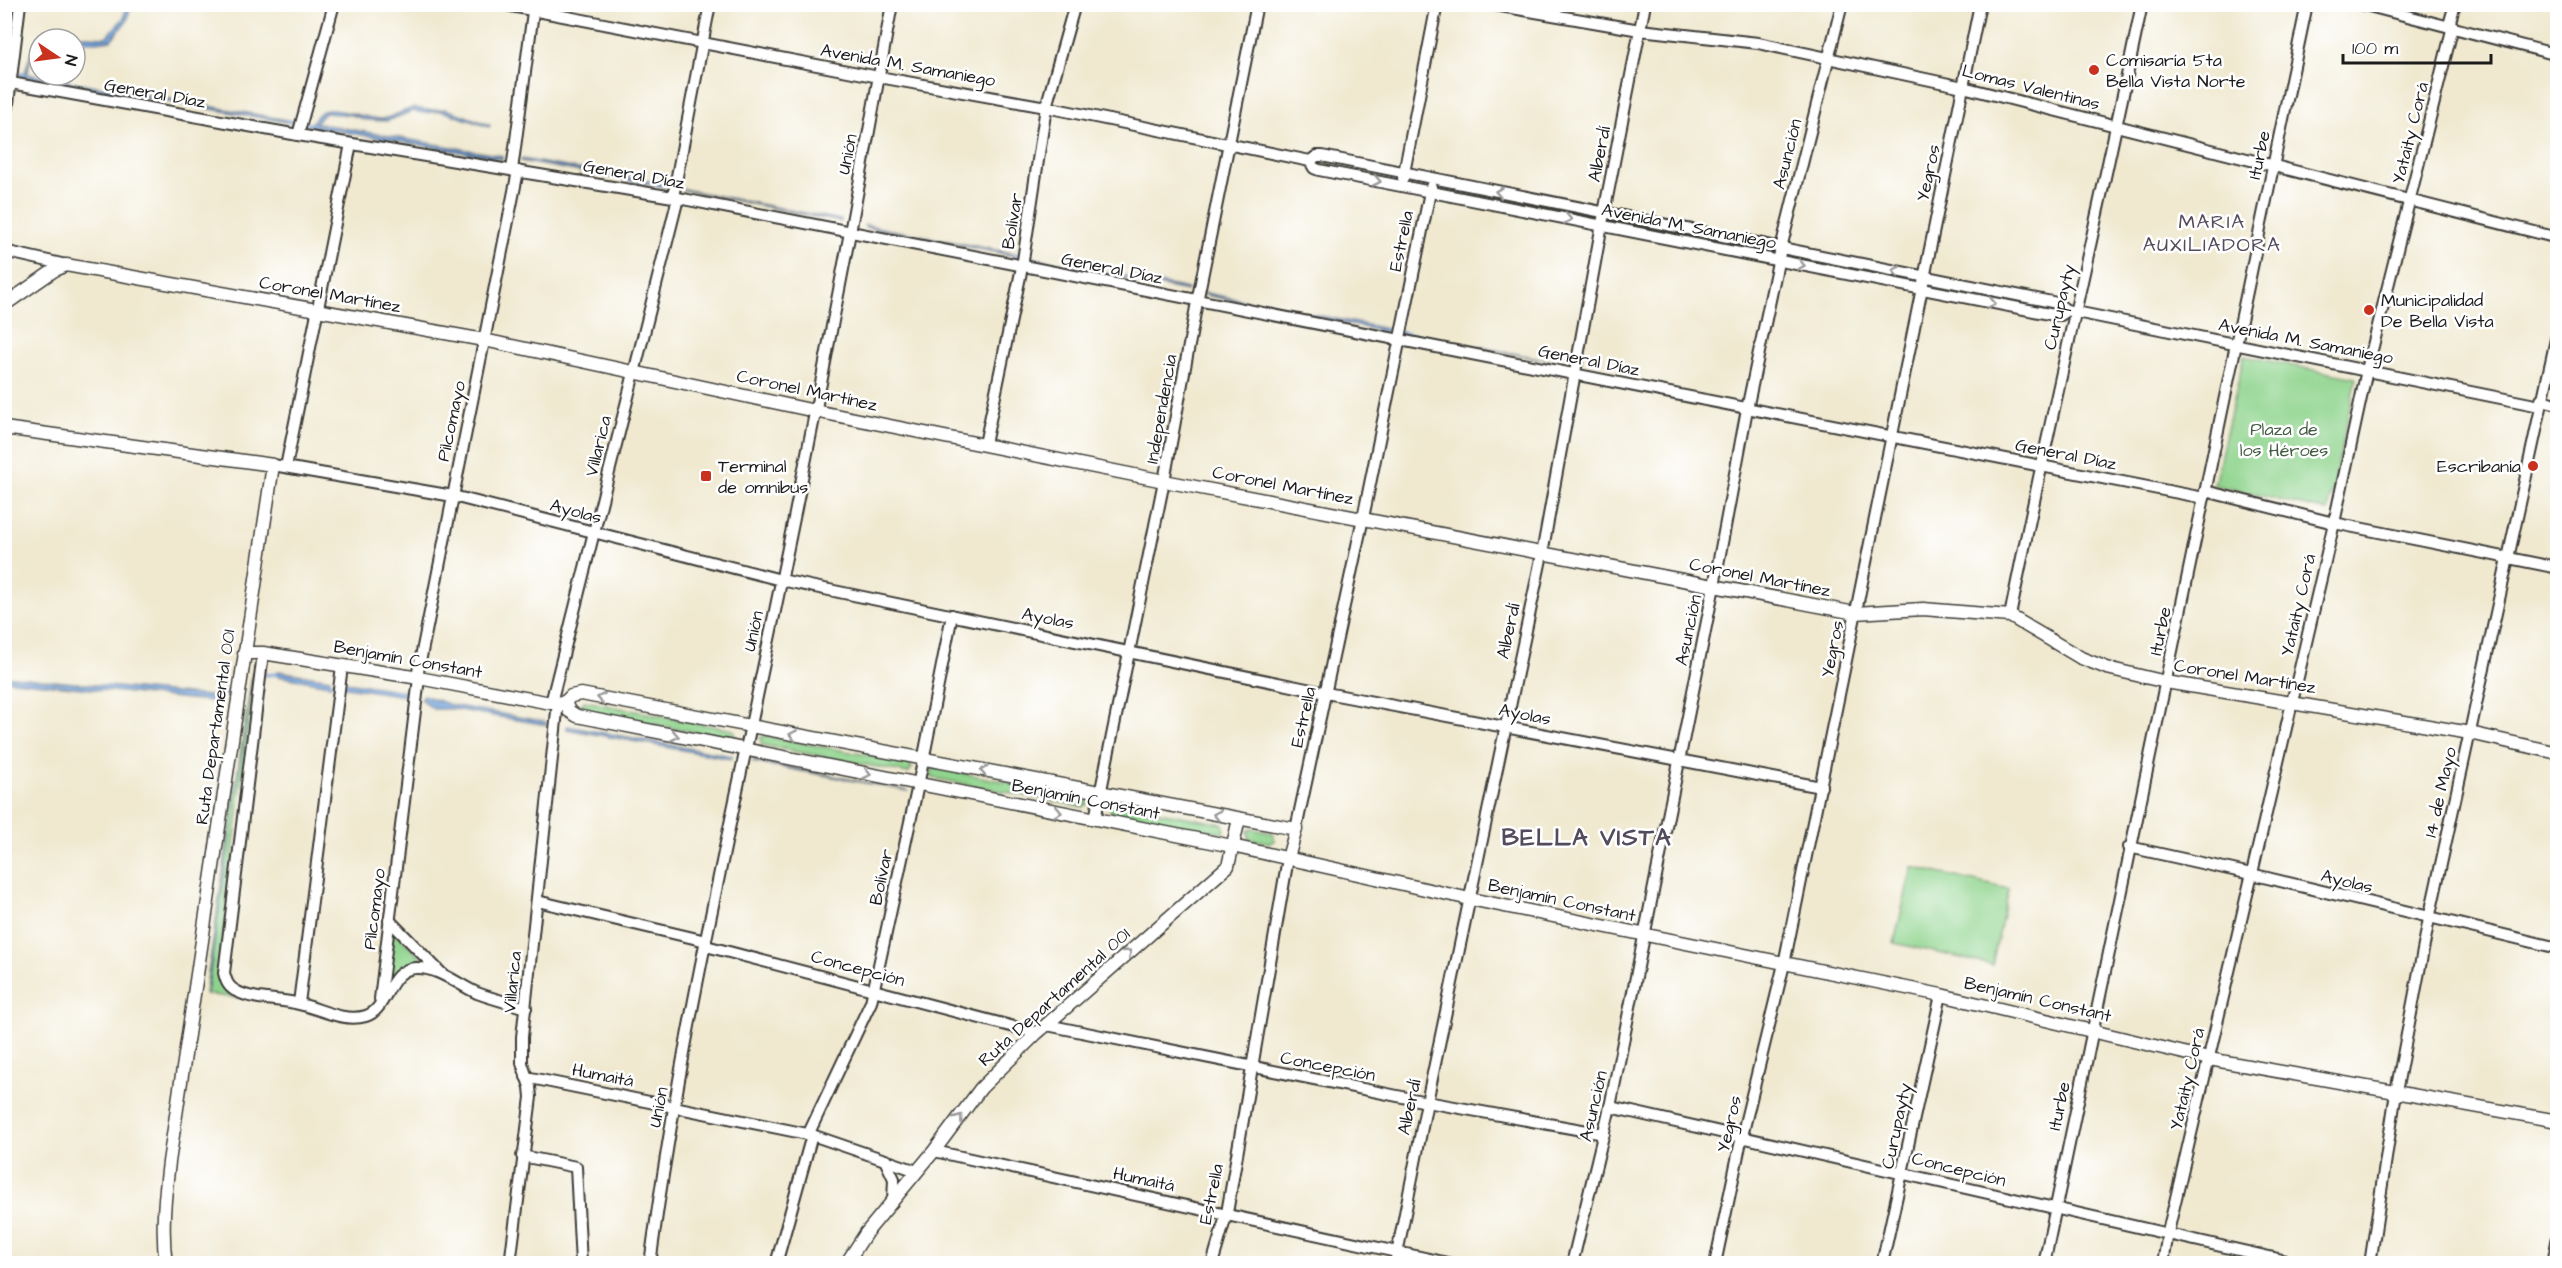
<svg xmlns="http://www.w3.org/2000/svg" width="2562" height="1268" viewBox="0 0 2562 1268" font-family="'Architects Daughter',sans-serif">
<rect width="100%" height="100%" fill="#fff"/>
<filter id="ink" filterUnits="userSpaceOnUse"><feTurbulence type="fractalNoise" baseFrequency=".0167" numOctaves="2"/><feDisplacementMap in="SourceGraphic" scale="12" xChannelSelector="R" yChannelSelector="G"/><feConvolveMatrix kernelMatrix="1 2 1 2 8 2 1 2 1" color-interpolation-filters="sRGB"/></filter>
<filter id="wash" filterUnits="userSpaceOnUse"><feTurbulence type="fractalNoise" baseFrequency=".008" numOctaves="4" result="noise"/><feDisplacementMap in="SourceGraphic" scale="24" xChannelSelector="R" yChannelSelector="G"/><feGaussianBlur stdDeviation="1.35" result="paint"/><feColorMatrix in="noise" values="0 0 0 0 0 0 0 0 0 0 0 0 0 0 0 0 0 1.4 0 .05"/><feComposite in="paint" operator="in"/></filter>
<g filter="url(#wash)">
<rect width="100%" height="100%" fill="#f0e9d0"/>
<!-- green -->
<g fill="#8fd48d" stroke="#567854" stroke-width="1.5">
<path d="M 1323,161 L 1390,174 L 1392,177 L 1391,179 L 1320,165 Z"/>
<path d="M 1447,186 L 1590,214 L 1591,218 L 1446,190 Z"/>
<path d="M 1620,220 L 1765,249 L 1766,251 L 1765,253 L 1618,224 Z"/>
<path d="M 1794,255 L 1913,279 L 1913,282 L 1792,259 Z"/>
<path d="M 1935,283 L 2054,307 L 2054,311 L 1934,288 Z"/>
<path d="M 2244,356 L 2356,378 L 2328,511 L 2214,485 Z"/>
<path d="M 255,673 L 219,969 C 218,984 224,992 237,998 L 205,994 L 252,674 Z"/>
<path d="M 584,701 L 733,730 L 736,733 L 731,739 L 582,711 L 580,707 Z"/>
<path d="M 765,736 L 909,763 L 912,768 L 908,773 L 762,745 L 760,738 Z"/>
<path d="M 934,768 L 1086,797 L 1088,804 L 1083,807 L 933,778 L 930,774 Z"/>
<path d="M 1111,803 L 1223,824 L 1225,831 L 1221,833 L 1111,812 L 1109,807 Z"/>
<path d="M 1252,829 L 1272,833 L 1275,840 L 1270,843 L 1249,839 L 1248,831 Z"/>
<path d="M 1912,867 L 2009,889 L 1992,965 L 1894,943 Z"/>
<path d="M 393,931 L 430,966 C 411,959 400,967 388,981 Z"/>
</g>
<!-- water -->
<g fill="#6c9dd6" stroke="#445c79" stroke-width="1.5">
<path d="M 118,5 L 133,5 L 130,7 L 128,19 L 111,40 L 95,42 L 60,39 L 70,35 L 106,37 L 124,18 L 126,6 Z"/>
<path d="M 39,46 L 29,64 L 28,74 L 293,121 L 292,123 L 21,76 L 21,73 L 25,73 L 31,53 Z"/>
<path d="M 414,108 L 427,110 L 446,109 L 490,125 L 489,127 L 442,111 L 424,113 L 413,111 L 387,121 L 366,120 L 352,115 L 325,113 L 315,123 L 502,156 L 502,159 L 309,126 C 312,123 316,116 321,112 C 332,105 367,119 382,119 C 392,118 403,110 414,108 Z"/>
<path d="M 521,159 L 665,184 L 664,187 L 521,161 Z"/>
<path d="M 683,189 L 841,220 L 841,222 L 683,190 Z"/>
<path d="M 865,225 L 1016,254 L 1015,256 L 865,227 Z"/>
<path d="M 1034,258 L 1188,289 L 1187,291 L 1034,260 Z"/>
<path d="M 1205,293 L 1387,329 L 1386,332 L 1205,295 Z"/>
<path d="M 1412,334 L 1564,363 L 1412,336 Z"/>
<path d="M 278,671 L 330,679 L 330,685 L 277,676 Z"/>
<path d="M 253,674 L 207,993 L 206,993 Z"/>
<path d="M 4,676 L 218,697 L 217,702 L 5,680 Z"/>
<path d="M 346,682 L 412,692 L 411,697 L 345,687 Z"/>
<path d="M 423,695 L 451,705 L 547,722 L 546,725 L 454,709 L 433,709 L 421,699 Z"/>
<path d="M 567,726 L 732,756 L 731,759 L 567,729 Z"/>
<path d="M 754,760 L 909,791 L 753,762 Z"/>
</g>
<g fill="none" stroke-linecap="round" stroke-linejoin="round">
<!-- stream -->
<g stroke="#6c9dd6" stroke-width="3">
<path d="M 4,71 L 25,75"/>
<path d="M 288,121 L 312,124"/>
<path d="M 1014,254 L 1037,260"/>
<path d="M 1384,330 L 1414,335"/>
<path d="M 264,675 L 278,674"/>
<path d="M 326,682 L 349,685"/>
<path d="M 217,698 L 236,686"/>
</g>
</g>
</g>
<g filter="url(#ink)">
<g fill="none" stroke-linecap="round" stroke-linejoin="round">
<defs>
<g id="minor">
<path d="M 500,4 L 879,77 L 1046,107 L 1310,161 L 1317,156 L 1322,156 L 2057,303 L 2066,310 L 2540,406"/>
<path d="M 1489,4 L 1640,30 L 1758,43 L 1963,87 L 2558,238"/>
<path d="M 2361,4 L 2558,55"/>
<path d="M 2449,25 L 2455,4"/>
<path d="M 11,83 L 298,135 L 673,197 L 2204,498"/>
<path d="M 298,135 L 334,4"/>
<path d="M 4,137 L 20,4"/>
<path d="M 1310,161 L 1314,168 L 1319,170 L 1401,186 L 2054,315 L 2061,315 L 2066,310"/>
<path d="M 512,170 L 533,12"/>
<path d="M 1403,178 L 1437,4"/>
<path d="M 673,197 L 710,4"/>
<path d="M 4,251 L 66,265"/>
<path d="M 2541,400 L 2558,404"/>
<path d="M 985,444 L 1022,267 L 1046,107 L 1075,4"/>
<path d="M 273,465 L 453,496 L 781,580 L 1326,693 L 1821,787"/>
<path d="M 286,467 L 351,144"/>
<path d="M 2205,491 L 2334,523 L 2558,568"/>
<path d="M 2010,616 C 2051,412 2100,209 2142,4"/>
<path d="M 263,653 L 224,973 C 226,981 228,987 236,991 C 252,1000 277,999 295,1003 C 318,1007 342,1023 366,1016 C 389,1009 387,967 418,968 C 439,968 459,985 477,993 C 493,999 510,1003 526,1008"/>
<path d="M 417,677 L 518,171"/>
<path d="M 551,703 L 678,198"/>
<path d="M 1095,819 L 1164,481 L 1197,302 L 1257,4"/>
<path d="M 1296,829 L 1363,518 L 1431,187"/>
<path d="M 2129,847 L 2251,874 L 2558,948"/>
<path d="M 537,901 L 706,941"/>
<path d="M 389,920 L 441,973"/>
<path d="M 706,946 L 1037,1033"/>
<path d="M 380,999 L 419,678"/>
<path d="M 299,1003 L 342,666"/>
<path d="M 1047,1025 L 1427,1102 L 1604,1134"/>
<path d="M 526,1077 L 812,1135 L 917,1171"/>
<path d="M 1610,1107 L 2300,1264"/>
<path d="M 808,1135 L 871,1002 L 921,771 L 952,615"/>
<path d="M 934,1151 L 1452,1264"/>
<path d="M 522,1156 L 576,1167 L 581,1264"/>
<path d="M 885,1160 L 894,1179 L 893,1201"/>
<path d="M 510,1264 L 531,1097 L 530,1087 L 522,1063 L 522,1037 L 558,702"/>
<path d="M 650,1264 C 674,1083 713,903 751,725 C 802,486 849,245 892,4"/>
<path d="M 776,1264 L 812,1135"/>
<path d="M 1212,1264 L 1227,1213 L 1288,858"/>
<path d="M 1395,1264 L 1427,1102 L 1542,554 L 1604,213 L 1645,4"/>
<path d="M 1572,1264 L 1610,1107 L 1714,586 L 1747,409 L 1781,248 L 1842,4"/>
<path d="M 1715,1264 L 1742,1136 L 1784,964 L 1980,4"/>
<path d="M 1882,1264 L 1941,995"/>
<path d="M 2044,1264 L 2307,4"/>
<path d="M 2163,1264 L 2168,1232 L 2334,523 L 2367,370 L 2453,26"/>
<path d="M 2370,1264 L 2396,1092 L 2429,919 L 2558,330"/>
<path d="M 2553,1264 L 2558,1236"/>
</g>
<g id="tertiary">
<path d="M 4,305 L 53,271 L 66,265 L 484,340 L 815,411 L 1164,481 L 1855,613 L 1923,609 L 2010,616 L 2081,658 L 2107,668 L 2166,682 L 2470,733 L 2558,753"/>
<path d="M 4,428 L 273,465 L 169,1162 C 165,1196 161,1229 166,1264"/>
<path d="M 244,653 L 263,653 L 419,678 L 551,703 L 565,702 L 571,696 L 581,694 L 1296,829 L 1288,858"/>
<path d="M 565,702 L 569,711 L 577,716 L 1232,846 L 1470,899 L 1941,995 L 2209,1059 L 2558,1121"/>
<path d="M 846,1264 L 866,1233 L 934,1151 L 981,1088 L 1037,1033 L 1228,866 L 1239,819"/>
</g>
</defs>
<!-- minor casing -->
<use href="#minor" stroke="#3c3b37" stroke-width="14"/>
<!-- tertiary casing -->
<use href="#tertiary" stroke="#3c3b37" stroke-width="15"/>
<!-- minor -->
<use href="#minor" stroke="#fff" stroke-width="10"/>
<!-- tertiary -->
<use href="#tertiary" stroke="#fff" stroke-width="12"/>
</g>
<!-- one-way arrows -->
<defs><path id="oneway-chevron" d="M-2-3.5L2.5 0L-2 3.5" fill="none" stroke-width="1.6" stroke-linecap="round" stroke-linejoin="round" transform="scale(1.5)"/></defs>
<g stroke="#999">
<use href="#oneway-chevron" transform="translate(1377 181) rotate(11)"/>
<use href="#oneway-chevron" transform="translate(1499 192) rotate(-169)"/>
<use href="#oneway-chevron" transform="translate(1568 219) rotate(11)"/>
<use href="#oneway-chevron" transform="translate(1801 265) rotate(11)"/>
<use href="#oneway-chevron" transform="translate(1896 271) rotate(-169)"/>
<use href="#oneway-chevron" transform="translate(1992 303) rotate(11)"/>
<use href="#oneway-chevron" transform="translate(601 698) rotate(-169)"/>
<use href="#oneway-chevron" transform="translate(793 735) rotate(-169)"/>
<use href="#oneway-chevron" transform="translate(675 736) rotate(11)"/>
<use href="#oneway-chevron" transform="translate(984 771) rotate(-169)"/>
<use href="#oneway-chevron" transform="translate(867 774) rotate(11)"/>
<use href="#oneway-chevron" transform="translate(1058 812) rotate(11)"/>
<use href="#oneway-chevron" transform="translate(1217 815) rotate(-169)"/>
<use href="#oneway-chevron" transform="translate(1128 953) rotate(-41)"/>
<use href="#oneway-chevron" transform="translate(959 1118) rotate(-53)"/>
</g>
</g>
<!-- markers -->
<g fill="#c8321e" stroke="#fff" stroke-width="2">
<circle cx="2094" cy="70" r="6"/>
<circle cx="2369" cy="310" r="6"/>
<circle cx="2533" cy="466" r="6"/>
<rect x="700" y="470" width="12" height="12" rx="3"/>
</g>
<g text-anchor="middle" stroke-width="5" stroke-linejoin="round" paint-order="stroke">
<!-- poi labels -->
<g font-size="18" fill="#1c1c1c" stroke="#fff" text-anchor="start">
<text x="2106" y="66">Comisaría 5ta<tspan x="2106" dy="21">Bella Vista Norte</tspan></text>
<text x="2381" y="306">Municipalidad<tspan x="2381" dy="21">De Bella Vista</tspan></text>
<text x="718" y="472">Terminal<tspan x="718" dy="21">de omnibus</tspan></text>
<text x="2521" y="472" text-anchor="end">Escribanía</text>
</g>
<!-- street labels -->
<g font-size="18" fill="#1c1c1c" stroke="#fff">
<text transform="translate(908 65) rotate(10)" y="6">Avenida M. Samaniego</text>
<text transform="translate(2031 87) rotate(14)" y="6">Lomas Valentinas</text>
<text transform="translate(155 93) rotate(10)" y="6">General Díaz</text>
<text transform="translate(2410 133) rotate(-76)" y="6">Yataity Corá</text>
<text transform="translate(847 154) rotate(-79)" y="6">Unión</text>
<text transform="translate(1599 154) rotate(-79)" y="6">Alberdí</text>
<text transform="translate(1787 154) rotate(-76)" y="6">Asunción</text>
<text transform="translate(2259 155) rotate(-78)" y="6">Iturbe</text>
<text transform="translate(1928 173) rotate(-78)" y="6">Yegros</text>
<text transform="translate(634 174) rotate(10)" y="6">General Díaz</text>
<text transform="translate(1012 221) rotate(-81)" y="6">Bolívar</text>
<text transform="translate(1689 226) rotate(11)" y="6">Avenida M. Samaniego</text>
<text transform="translate(1401 241) rotate(-78)" y="6">Estrella</text>
<text transform="translate(1112 268) rotate(11)" y="6">General Díaz</text>
<text transform="translate(330 294) rotate(10)" y="6">Coronel Martínez</text>
<text transform="translate(2059 307) rotate(-77)" y="6">Curupayty</text>
<text transform="translate(2306 341) rotate(11)" y="6">Avenida M. Samaniego</text>
<text transform="translate(1589 360) rotate(11)" y="6">General Díaz</text>
<text transform="translate(807 390) rotate(12)" y="6">Coronel Martínez</text>
<text transform="translate(1161 409) rotate(-80)" y="6">Independencia</text>
<text transform="translate(451 421) rotate(-78)" y="6">Pilcomayo</text>
<text transform="translate(598 446) rotate(-76)" y="6">Villarica</text>
<text transform="translate(2066 454) rotate(11)" y="6">General Díaz</text>
<text transform="translate(1283 485) rotate(11)" y="6">Coronel Martínez</text>
<text transform="translate(576 511) rotate(15)" y="6">Ayolas</text>
<text transform="translate(1760 577) rotate(11)" y="6">Coronel Martínez</text>
<text transform="translate(2298 605) rotate(-77)" y="6">Yataity Corá</text>
<text transform="translate(1048 618) rotate(11)" y="6">Ayolas</text>
<text transform="translate(1688 630) rotate(-78)" y="6">Asunción</text>
<text transform="translate(753 631) rotate(-78)" y="6">Unión</text>
<text transform="translate(1508 631) rotate(-78)" y="6">Alberdí</text>
<text transform="translate(2160 631) rotate(-78)" y="6">Iturbe</text>
<text transform="translate(1832 649) rotate(-79)" y="6">Yegros</text>
<text transform="translate(408 659) rotate(10)" y="6">Benjamín Constant</text>
<text transform="translate(2245 676) rotate(9)" y="6">Coronel Martínez</text>
<text transform="translate(1525 714) rotate(11)" y="6">Ayolas</text>
<text transform="translate(1303 717) rotate(-77)" y="6">Estrella</text>
<text transform="translate(215 727) rotate(-82)" y="6">Ruta Departamental 001</text>
<text transform="translate(2440 792) rotate(-77)" y="6">14 de Mayo</text>
<text transform="translate(1086 799) rotate(11)" y="6">Benjamín Constant</text>
<text transform="translate(881 877) rotate(-78)" y="6">Bolívar</text>
<text transform="translate(2347 881) rotate(14)" y="6">Ayolas</text>
<text transform="translate(1562 900) rotate(12)" y="6">Benjamín Constant</text>
<text transform="translate(374 909) rotate(-83)" y="6">Pilcomayo</text>
<text transform="translate(858 968) rotate(15)" y="6">Concepción</text>
<text transform="translate(512 982) rotate(-84)" y="6">Villarica</text>
<text transform="translate(1054 997) rotate(-42)" y="6">Ruta Departamental 001</text>
<text transform="translate(2038 999) rotate(13)" y="6">Benjamín Constant</text>
<text transform="translate(1328 1066) rotate(11)" y="6">Concepción</text>
<text transform="translate(603 1075) rotate(11)" y="6">Humaitá</text>
<text transform="translate(2187 1079) rotate(-77)" y="6">Yataity Corá</text>
<text transform="translate(1593 1106) rotate(-77)" y="6">Asunción</text>
<text transform="translate(2059 1106) rotate(-78)" y="6">Iturbe</text>
<text transform="translate(658 1107) rotate(-79)" y="6">Unión</text>
<text transform="translate(1409 1107) rotate(-78)" y="6">Alberdí</text>
<text transform="translate(1729 1124) rotate(-77)" y="6">Yegros</text>
<text transform="translate(1896 1126) rotate(-78)" y="6">Curupayty</text>
<text transform="translate(1959 1169) rotate(14)" y="6">Concepción</text>
<text transform="translate(1144 1179) rotate(12)" y="6">Humaitá</text>
<text transform="translate(1211 1194) rotate(-78)" y="6">Estrella</text>
</g>
<!-- park labels -->
<g font-size="18" fill="#445c44" stroke="#fff">
<text x="2284" y="435">Plaza de<tspan x="2284" dy="21">los Héroes</tspan></text>
</g>
<!-- neighbourhood labels -->
<g font-size="20" letter-spacing="1.5" fill="#544c5d" stroke="#fff">
<text x="2212" y="228">MARIA<tspan x="2212" dy="23">AUXILIADORA</tspan></text>
</g>
<!-- district labels -->
<g font-size="24" font-weight="bold" letter-spacing="1.5" fill="#544c5d" stroke="#fff">
<text x="1587" y="845">BELLA VISTA</text>
</g>
</g>
<!-- margin -->
<rect width="2562" height="1268" fill="none" stroke="#fff" stroke-width="24"/>
<!-- north arrow -->
<g transform="translate(57 57) rotate(103)"><circle r="28" fill="#ffffff" stroke="#a4a4a4" stroke-width="1.5"/>
<path d="M0-4.5L10 22L0 15L-10 22Z" fill="#c8321e"/>
<text y="-9" font-size="16" font-weight="bold" text-anchor="middle" fill="#1c1c1c">N</text>
</g>
<!-- scale -->
<path d="M2343 54v9h148v-9" fill="none" stroke="#1c1c1c" stroke-width="3"/>
<text x="2352" y="54" font-size="18" fill="#1c1c1c" stroke="#ffffff" stroke-width="4.5" paint-order="stroke">100 m</text>
</svg>
